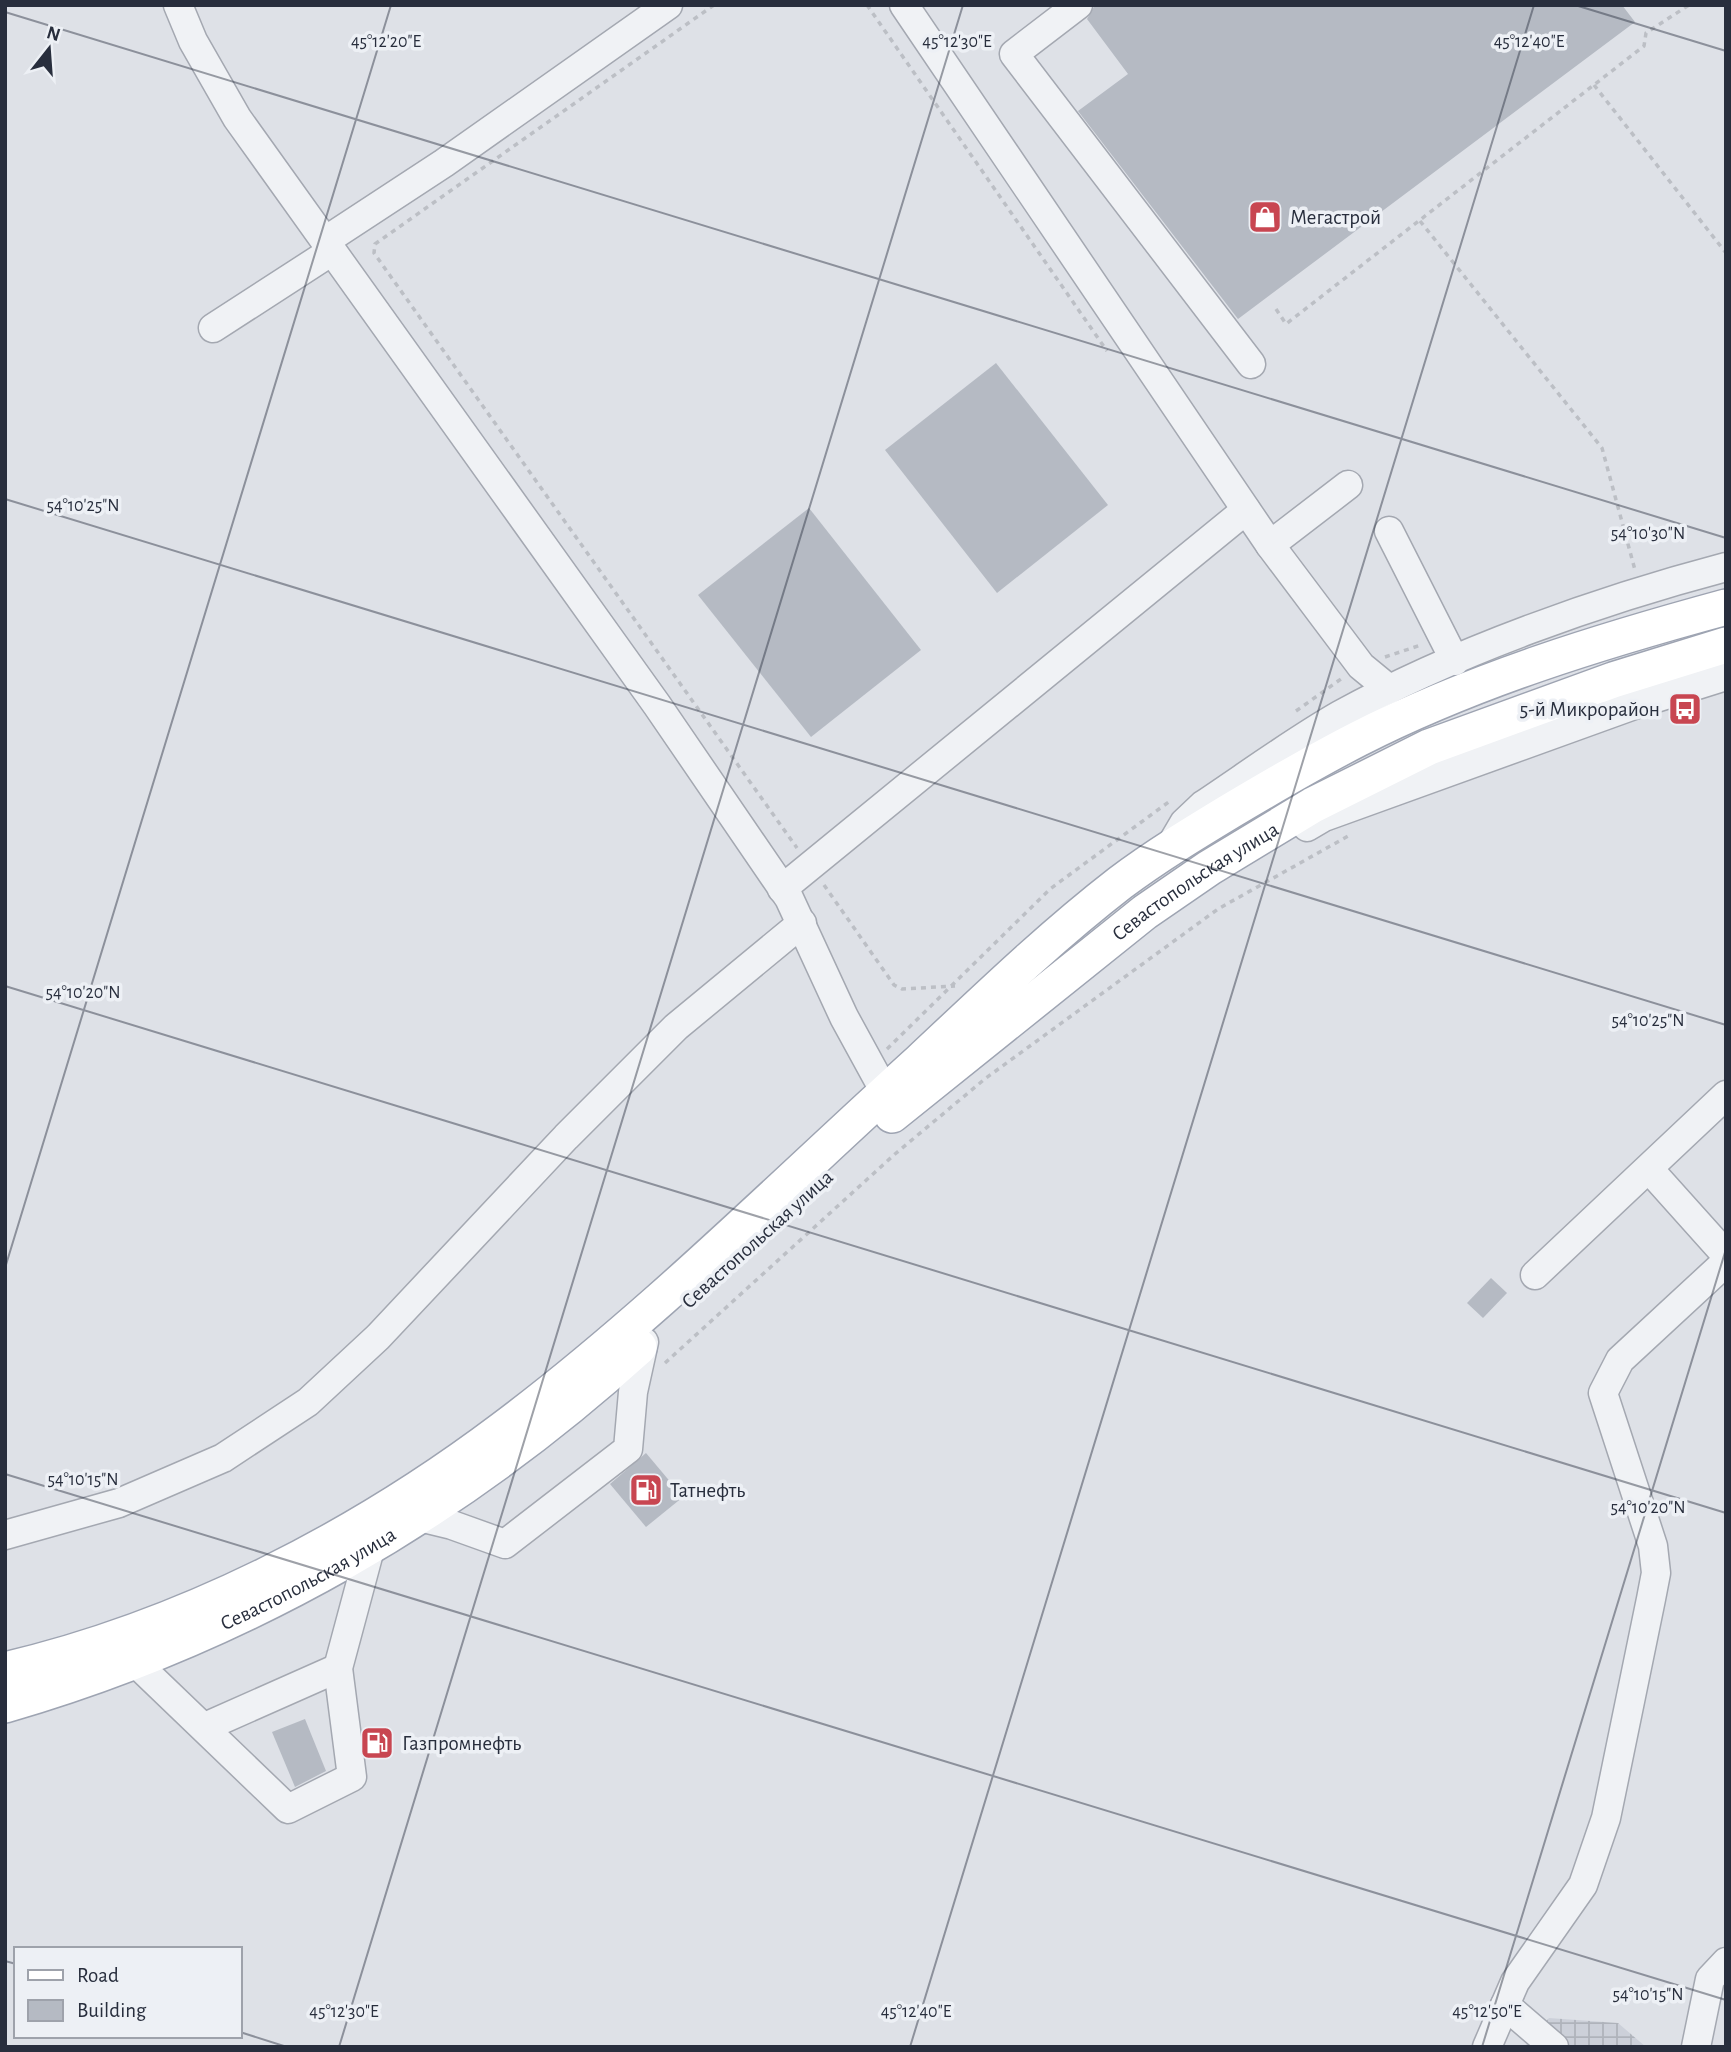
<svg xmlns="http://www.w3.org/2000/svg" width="1731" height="2052" viewBox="0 0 1731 2052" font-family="'Alegreya Sans',sans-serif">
<defs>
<pattern id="industrial-grid" width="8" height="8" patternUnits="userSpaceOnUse" patternTransform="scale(1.75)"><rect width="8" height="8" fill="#ccd0d9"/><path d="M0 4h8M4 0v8" fill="none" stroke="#afb3bb"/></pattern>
</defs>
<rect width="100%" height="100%" fill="#dee1e7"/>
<!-- industrial -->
<path fill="url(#industrial-grid)" d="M 1549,2018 L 1618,2023 L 1646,2047 L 1524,2047 Z"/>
<!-- building -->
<g fill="#b5bac3">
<path d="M 1095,5 L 1622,5 L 1635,22 L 1238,319 L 1078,111 L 1128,74 L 1087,19 Z"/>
<path d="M 996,363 L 1108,505 L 997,593 L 885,450 Z"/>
<path d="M 809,508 L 921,650 L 811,737 L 698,595 Z"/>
<path d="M 1491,1278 L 1507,1293 L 1483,1318 L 1467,1303 Z"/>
<path d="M 646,1453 L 683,1497 L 646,1527 L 610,1484 Z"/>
<path d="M 305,1719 L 326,1771 L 295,1787 L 272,1732 Z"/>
</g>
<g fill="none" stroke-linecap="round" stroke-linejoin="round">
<defs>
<g id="minor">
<path d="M 178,5 L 193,41 L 237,118 L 657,705 L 789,898 L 844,1017 L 885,1092"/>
<path d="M 904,5 L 1270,545 L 1361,666 L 1389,689"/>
<path d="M 1078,5 L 1014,54 L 1251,364"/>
<path d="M 325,241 L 444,163 L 668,5"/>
<path d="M 213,328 L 332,251"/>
<path d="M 1389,531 L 1455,661"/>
<path d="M 1270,545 L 1348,485"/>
<path d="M 1307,827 L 1324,817 L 1637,704 L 1726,676"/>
<path d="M 1174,840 L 1184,823 L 1203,805 C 1248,775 1293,742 1340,715 C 1453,652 1601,600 1726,567"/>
<path d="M 782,889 L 1246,510"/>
<path d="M 1649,1169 L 1726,1255"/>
<path d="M 1535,1275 L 1726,1095"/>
<path d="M 419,1517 L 452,1525 L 505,1544 L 628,1449 L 633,1392 L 644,1342"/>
<path d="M 5,1535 L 119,1503 L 223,1458 L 308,1402 L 378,1337 L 566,1137 L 676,1027 L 802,923"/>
<path d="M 136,1663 L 288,1809 L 352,1777 L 338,1668 L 371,1545"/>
<path d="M 205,1727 L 338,1668"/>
<path d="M 1505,2005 L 1554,2047"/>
<path d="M 1487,2047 L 1515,1982 L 1583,1885 L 1606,1818 L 1651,1599 L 1656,1573 L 1653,1546 L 1603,1393 L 1620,1360 L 1726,1262"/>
<path d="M 1696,2047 L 1710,1979 L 1726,1962"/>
</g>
<g id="major">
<path id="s1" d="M 892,1115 L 1145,912 L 1209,868 L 1313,805 L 1429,747 L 1613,680 L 1726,645"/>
<path d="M 5,1670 C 184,1628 357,1539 503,1429 C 651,1318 783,1185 920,1061 C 985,1000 1049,938 1120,883 C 1156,856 1194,833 1232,810 C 1274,785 1315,761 1358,739 C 1474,680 1601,641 1726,607"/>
<path id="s2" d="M 5,1705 C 243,1636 456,1513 639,1347"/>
</g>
</defs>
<!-- minor casing -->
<use href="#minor" stroke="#a4a8b1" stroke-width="31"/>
<!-- major casing -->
<use href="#major" stroke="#9ea4b2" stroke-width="38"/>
<!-- path -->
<g stroke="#bcbfc5" stroke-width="3.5" stroke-dasharray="5 5" stroke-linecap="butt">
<path d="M 714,5 L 375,244 L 374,253 L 797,848"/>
<path d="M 867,5 L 1107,351"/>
<path d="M 1594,85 L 1726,253"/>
<path d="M 1420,221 L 1602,448 L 1635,570"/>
<path d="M 1276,309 L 1286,324 L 1644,46 L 1646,33 L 1689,5"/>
<path d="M 1385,657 L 1421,645"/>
<path d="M 1296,711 L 1341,679"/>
<path d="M 824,885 L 894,985 L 902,989 L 955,986"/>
<path d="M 887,1049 L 1050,889 L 1170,801"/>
<path d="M 665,1363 L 895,1154 L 986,1078 L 1218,909 L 1350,835"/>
</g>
<!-- minor -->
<use href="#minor" stroke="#f0f2f5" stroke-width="28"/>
<!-- major -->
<use href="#major" stroke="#fff" stroke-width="35"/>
</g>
<!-- ticks -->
<path fill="none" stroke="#282e3d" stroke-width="2" stroke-opacity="0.45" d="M 1575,5 L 1726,51M 5,12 L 1726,538M 5,499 L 1726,1025M 5,986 L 1726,1513M 5,1268 L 391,5M 5,1474 L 1726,2000M 5,1961 L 16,1964M 240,2032 L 287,2047M 339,2047 L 963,5M 910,2047 L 1534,5M 1482,2047 L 1726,1249"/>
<!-- icons -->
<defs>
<symbol id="shop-square" viewBox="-11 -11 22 22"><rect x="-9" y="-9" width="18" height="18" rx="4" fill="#c84651" stroke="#edf0f5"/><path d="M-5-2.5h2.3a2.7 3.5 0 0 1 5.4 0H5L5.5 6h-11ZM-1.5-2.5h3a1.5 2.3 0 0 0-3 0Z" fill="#fff"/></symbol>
<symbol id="bus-square" viewBox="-11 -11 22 22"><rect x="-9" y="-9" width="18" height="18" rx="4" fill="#c84651" stroke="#edf0f5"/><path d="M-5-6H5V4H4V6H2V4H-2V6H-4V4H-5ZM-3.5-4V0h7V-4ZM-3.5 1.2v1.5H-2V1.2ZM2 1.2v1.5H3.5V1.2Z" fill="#fff"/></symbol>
<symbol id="fuel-square" viewBox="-11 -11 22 22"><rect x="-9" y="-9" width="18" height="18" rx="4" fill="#c84651" stroke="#edf0f5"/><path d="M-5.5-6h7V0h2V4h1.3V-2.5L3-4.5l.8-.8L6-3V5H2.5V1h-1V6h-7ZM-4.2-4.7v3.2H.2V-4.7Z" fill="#fff"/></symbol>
</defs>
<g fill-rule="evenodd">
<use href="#shop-square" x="1246" y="198" width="38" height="38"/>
<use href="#bus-square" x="1666" y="690" width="38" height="38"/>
<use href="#fuel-square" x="627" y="1471" width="38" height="38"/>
<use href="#fuel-square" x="358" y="1724" width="38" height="38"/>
</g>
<g text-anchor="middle" stroke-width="7" stroke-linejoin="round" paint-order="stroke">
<!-- poi labels -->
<g font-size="21" fill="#282e3d" stroke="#edf0f5" text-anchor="start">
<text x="1290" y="224">Мегастрой</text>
<text x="1660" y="716" text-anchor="end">5-й Микрорайон</text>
<text x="670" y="1497">Татнефть</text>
<text x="402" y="1750">Газпромнефть</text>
</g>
<!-- street labels -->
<g font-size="21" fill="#282e3d" stroke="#edf0f5">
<text dy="7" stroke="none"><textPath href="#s1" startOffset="383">Севастопольская улица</textPath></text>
<text transform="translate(757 1239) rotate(-42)" y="7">Севастопольская улица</text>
<text dy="7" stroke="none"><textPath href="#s2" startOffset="329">Севастопольская улица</textPath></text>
</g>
</g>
<g font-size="18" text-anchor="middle" fill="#282e3d" stroke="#edf0f5" stroke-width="7" stroke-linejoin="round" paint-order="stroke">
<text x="386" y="47">45°12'20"E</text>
<text x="957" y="47">45°12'30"E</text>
<text x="1529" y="47">45°12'40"E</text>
<text x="83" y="511">54°10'25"N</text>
<text x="1648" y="539">54°10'30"N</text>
<text x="83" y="998">54°10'20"N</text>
<text x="1648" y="1026">54°10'25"N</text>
<text x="83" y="1485">54°10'15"N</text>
<text x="1648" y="1513">54°10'20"N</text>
<text x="1648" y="2000">54°10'15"N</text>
<text x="344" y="2017">45°12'30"E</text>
<text x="916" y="2017">45°12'40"E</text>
<text x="1487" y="2017">45°12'50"E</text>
</g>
<!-- border -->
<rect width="1731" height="2052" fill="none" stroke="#282e3d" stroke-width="14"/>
<!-- legend -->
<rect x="14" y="1947" width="228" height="91" fill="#edf0f5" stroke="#9ea2ab" stroke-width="2"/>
<rect x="28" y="1970" width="35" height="10" fill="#ffffff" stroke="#9ea2ab" stroke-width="2"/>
<text x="77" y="1982" font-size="21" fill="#282e3d">Road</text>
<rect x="28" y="2000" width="35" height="21" fill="#b5bac3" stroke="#9ea2ab" stroke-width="2"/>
<text x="77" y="2017" font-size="21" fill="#282e3d">Building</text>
<!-- north arrow -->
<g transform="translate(49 49) rotate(17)" stroke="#edf0f5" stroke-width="5" paint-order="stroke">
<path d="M0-5L12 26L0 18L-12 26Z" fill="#282e3d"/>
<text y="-10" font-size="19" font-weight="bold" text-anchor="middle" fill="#282e3d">N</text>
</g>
</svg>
